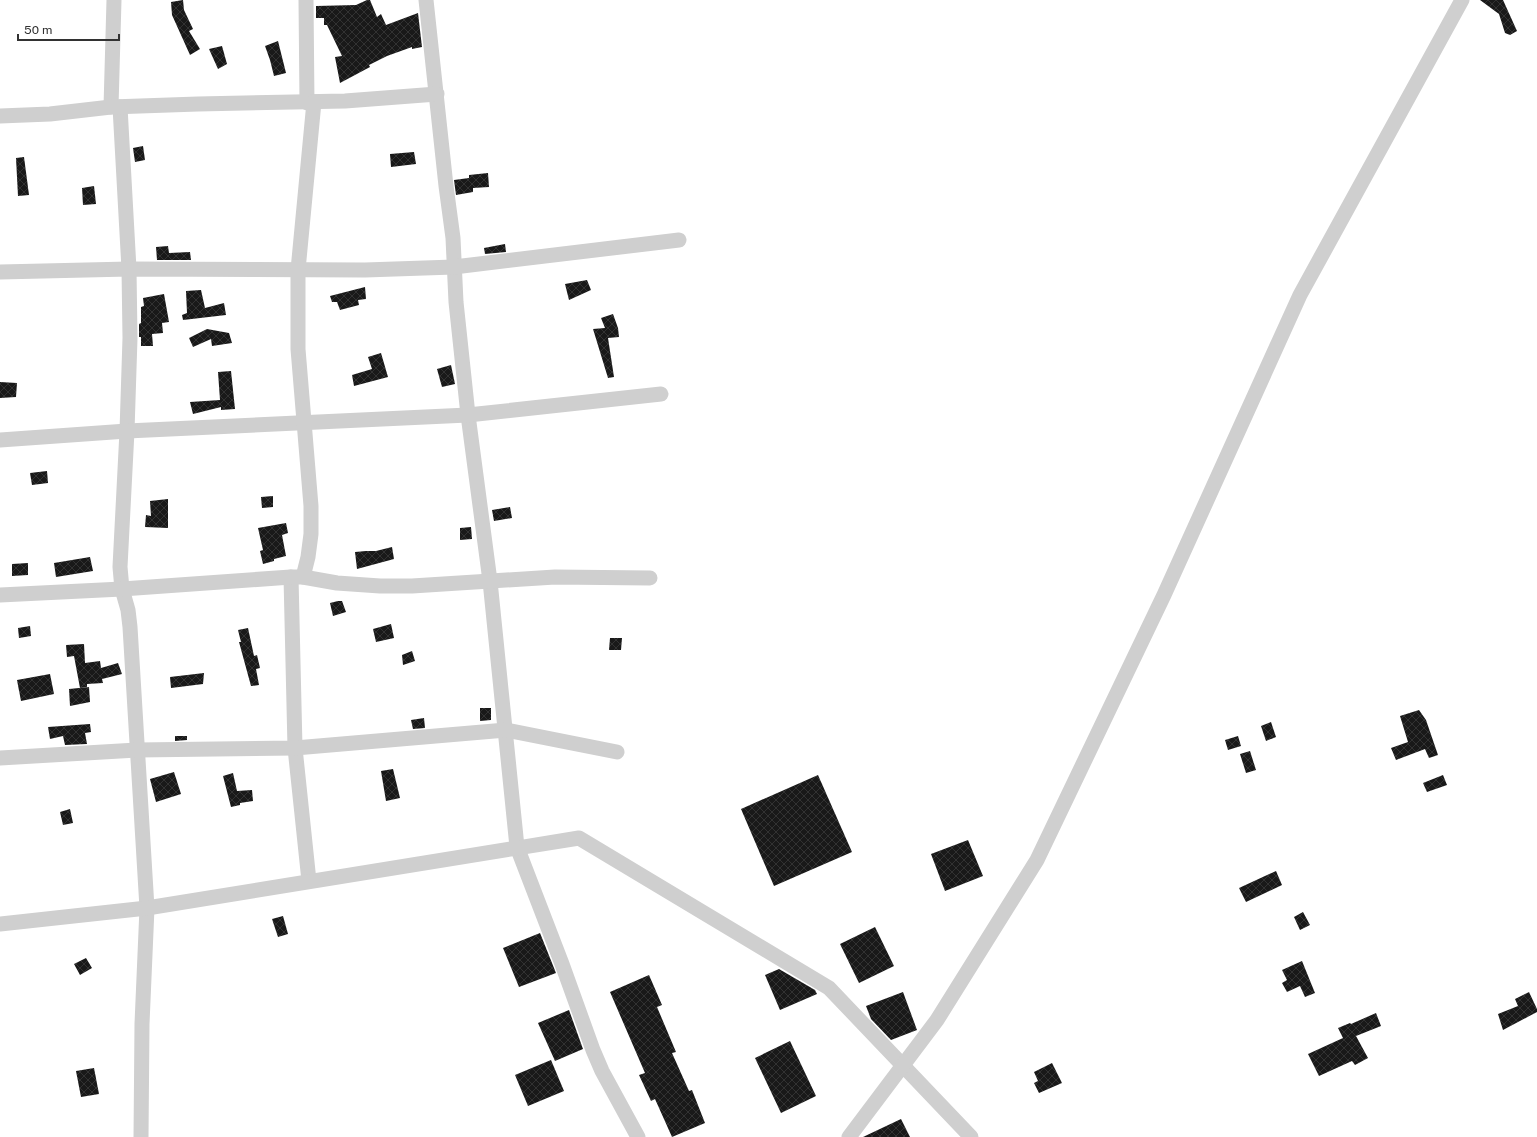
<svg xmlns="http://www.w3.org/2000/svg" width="1537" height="1137" viewBox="0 0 1537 1137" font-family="'Public Sans',sans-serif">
<defs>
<pattern id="building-cross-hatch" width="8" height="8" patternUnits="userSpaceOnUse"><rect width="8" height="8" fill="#191919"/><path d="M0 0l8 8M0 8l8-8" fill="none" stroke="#323232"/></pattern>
</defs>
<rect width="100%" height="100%" fill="#fff"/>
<!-- building -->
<g fill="url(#building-cross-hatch)">
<path d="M 183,0 L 184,10 L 193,29 L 189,31 L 200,49 L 190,55 L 172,15 L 171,2 Z"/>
<path d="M 367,0 L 370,0 L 377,17 L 381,14 L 386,25 L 418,13 L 422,47 L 412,49 L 412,47 L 387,56 L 369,65 L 370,67 L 340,83 L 335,57 L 342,56 L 327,25 L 324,25 L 324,18 L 316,18 L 316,6 L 356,5 Z"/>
<path d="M 1480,0 L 1503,0 L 1517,31 L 1510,35 L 1505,33 L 1499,14 Z"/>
<path d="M 278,41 L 286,73 L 274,76 L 270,60 L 265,46 Z"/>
<path d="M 222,46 L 227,64 L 218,69 L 209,49 Z"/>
<path d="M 143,146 L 145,160 L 135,162 L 133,148 Z"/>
<path d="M 414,152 L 416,164 L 391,167 L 390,154 Z"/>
<path d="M 24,157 L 29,195 L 18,196 L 16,158 Z"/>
<path d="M 488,173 L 489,187 L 473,188 L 473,192 L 456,195 L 454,180 L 469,178 L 469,175 Z"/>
<path d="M 94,186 L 96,204 L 83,205 L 82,188 Z"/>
<path d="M 505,244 L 506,252 L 485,254 L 484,248 Z"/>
<path d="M 168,246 L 169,253 L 190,252 L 191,260 L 157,260 L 156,247 Z"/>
<path d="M 587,280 L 591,290 L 569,300 L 565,284 Z"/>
<path d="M 365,287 L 366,299 L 358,300 L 359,305 L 340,310 L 337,302 L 332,302 L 330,296 Z"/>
<path d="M 201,290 L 205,308 L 224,303 L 226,315 L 183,320 L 182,315 L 187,313 L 186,291 Z"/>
<path d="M 164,294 L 169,322 L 162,323 L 163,333 L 152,334 L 153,346 L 141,346 L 141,337 L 139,337 L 139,324 L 141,323 L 141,307 L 144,306 L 143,298 Z"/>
<path d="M 613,314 L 618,328 L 619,337 L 608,338 L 614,377 L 608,378 L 593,329 L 605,328 L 601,318 Z"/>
<path d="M 207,329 L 229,333 L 232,343 L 212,346 L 211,339 L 193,347 L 189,338 Z"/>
<path d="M 381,353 L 388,377 L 354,386 L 352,375 L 372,369 L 368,357 Z"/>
<path d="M 451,365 L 455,384 L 442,387 L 437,369 Z"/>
<path d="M 231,371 L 235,409 L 221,410 L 221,407 L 193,414 L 190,402 L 220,400 L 218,372 Z"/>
<path d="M 0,382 L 17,383 L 16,397 L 0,398 Z"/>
<path d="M 47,471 L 48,483 L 32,485 L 30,473 Z"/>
<path d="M 273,496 L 273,507 L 262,508 L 261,497 Z"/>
<path d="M 168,499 L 168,528 L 145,527 L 146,515 L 151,516 L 150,501 Z"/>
<path d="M 510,507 L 512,518 L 494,521 L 492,510 Z"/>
<path d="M 286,523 L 288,533 L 282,535 L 286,556 L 274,559 L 274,561 L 263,564 L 260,551 L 263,550 L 258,528 Z"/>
<path d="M 471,527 L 472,539 L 460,540 L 460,528 Z"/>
<path d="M 392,547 L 394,559 L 357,569 L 355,552 L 366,551 L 376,551 Z"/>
<path d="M 90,557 L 93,571 L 56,577 L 54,563 Z"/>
<path d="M 28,563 L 28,575 L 12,576 L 12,564 Z"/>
<path d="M 338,601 L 342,601 L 346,612 L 333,616 L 330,603 Z"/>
<path d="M 391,624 L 394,638 L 376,642 L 373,629 Z"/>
<path d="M 30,626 L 31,636 L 19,638 L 18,628 Z"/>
<path d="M 248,628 L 254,656 L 257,655 L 260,668 L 256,669 L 259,685 L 251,686 L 239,642 L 241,642 L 238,630 Z"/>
<path d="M 610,638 L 622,638 L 621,650 L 609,650 Z"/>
<path d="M 84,644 L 85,663 L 100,661 L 101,668 L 118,663 L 122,674 L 102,679 L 103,683 L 87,684 L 87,687 L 80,688 L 74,656 L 67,657 L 66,645 Z"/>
<path d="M 412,651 L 415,661 L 403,665 L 402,655 Z"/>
<path d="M 204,673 L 203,684 L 171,688 L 170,677 Z"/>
<path d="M 50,674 L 54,694 L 21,701 L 17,680 Z"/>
<path d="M 89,687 L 90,702 L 70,706 L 69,689 Z"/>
<path d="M 480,708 L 491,708 L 491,720 L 480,721 Z"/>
<path d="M 1419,710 L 1426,720 L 1438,755 L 1429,758 L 1425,749 L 1396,760 L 1391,748 L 1408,742 L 1400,716 Z"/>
<path d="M 424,718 L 425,728 L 413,729 L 411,720 Z"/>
<path d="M 1271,722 L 1276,737 L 1266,741 L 1261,726 Z"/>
<path d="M 90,724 L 91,732 L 85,733 L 87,744 L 65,745 L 63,736 L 50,739 L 48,727 Z"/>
<path d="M 175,736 L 187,736 L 187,740 L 175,741 Z"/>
<path d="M 1238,736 L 1241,746 L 1228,750 L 1225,740 Z"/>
<path d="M 1250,751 L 1256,770 L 1246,773 L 1240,754 Z"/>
<path d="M 393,769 L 400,798 L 386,801 L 381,771 Z"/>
<path d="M 174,772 L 181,794 L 156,802 L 150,779 Z"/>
<path d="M 233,773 L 237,791 L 252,790 L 253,801 L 240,803 L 240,805 L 231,807 L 223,776 Z"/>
<path d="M 818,775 L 852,852 L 774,886 L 741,809 Z"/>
<path d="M 1443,775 L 1447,785 L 1427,792 L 1423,783 Z"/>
<path d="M 70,809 L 73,823 L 63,825 L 60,812 Z"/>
<path d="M 968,840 L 983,876 L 945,891 L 931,854 Z"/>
<path d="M 1276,871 L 1282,885 L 1246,902 L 1239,888 Z"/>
<path d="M 1303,912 L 1310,925 L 1300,930 L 1294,917 Z"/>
<path d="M 283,916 L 288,934 L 278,937 L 272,919 Z"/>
<path d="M 875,927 L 894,966 L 859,983 L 840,944 Z"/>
<path d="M 540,933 L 556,973 L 519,987 L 503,948 Z"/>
<path d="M 86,958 L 92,968 L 80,975 L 74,964 Z"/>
<path d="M 1302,961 L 1315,993 L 1305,997 L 1300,986 L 1287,992 L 1282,983 L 1287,980 L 1282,970 Z"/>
<path d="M 779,969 L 815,990 L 817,994 L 780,1010 L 765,975 Z"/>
<path d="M 649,975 L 662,1005 L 657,1007 L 676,1052 L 672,1053 L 689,1091 L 692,1090 L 705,1123 L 672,1137 L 655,1099 L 651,1101 L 639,1075 L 645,1073 L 610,992 Z"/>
<path d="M 903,992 L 917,1030 L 891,1040 L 871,1019 L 866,1006 Z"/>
<path d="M 1529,992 L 1537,1009 L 1537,1012 L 1503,1030 L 1498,1014 L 1518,1006 L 1515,999 Z"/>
<path d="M 569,1010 L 583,1049 L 555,1061 L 538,1023 Z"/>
<path d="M 1376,1013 L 1381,1026 L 1356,1036 L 1368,1058 L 1355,1065 L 1352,1061 L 1319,1076 L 1308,1054 L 1343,1038 L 1338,1028 L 1350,1023 L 1351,1024 Z"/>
<path d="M 790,1041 L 816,1096 L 781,1113 L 755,1058 Z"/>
<path d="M 551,1060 L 564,1091 L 528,1106 L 515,1075 Z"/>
<path d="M 1052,1063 L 1062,1083 L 1039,1093 L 1034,1083 L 1038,1081 L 1034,1072 Z"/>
<path d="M 94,1068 L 99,1094 L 81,1097 L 76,1071 Z"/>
<path d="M 901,1119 L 910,1137 L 863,1137 Z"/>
</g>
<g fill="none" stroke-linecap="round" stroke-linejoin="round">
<!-- minor -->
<g stroke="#cfcfcf" stroke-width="15">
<path d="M 306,0 L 307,103"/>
<path d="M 426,0 L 446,186 L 453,238 L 456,302 L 468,415 L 490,581 L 517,847 L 562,964 L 593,1050 L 602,1071 L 638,1137"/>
<path d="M 111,107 L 114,0"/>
<path d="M 120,107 L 129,269 L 130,338 L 127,431 L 120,567 L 122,589 L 128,610 L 130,627 L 147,908 L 142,1024 L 141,1137"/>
<path d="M 0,116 L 50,114 L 111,107 L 198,104 L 345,101 L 437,94"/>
<path d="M 0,272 L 129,269 L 365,270 L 454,267 L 679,240"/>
<path d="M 0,440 L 127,431 L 468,415 L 661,394"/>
<path d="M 291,577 L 295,748 L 309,881"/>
<path d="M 303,577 L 308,557 L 311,534 L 311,506 L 298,349 L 298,270 L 314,102"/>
<path d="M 0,595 L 122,589 L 291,577 L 303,577 L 337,583 L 380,586 L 412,586 L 555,577 L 650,578"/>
<path d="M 0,758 L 137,750 L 295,748 L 506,730 L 617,752"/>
<path d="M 0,924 L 147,908 L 579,838 L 829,988 L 971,1137"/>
<path d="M 849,1137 L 937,1020 L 1037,860 L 1164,595 L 1300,295 L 1462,0"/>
</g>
</g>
<!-- scale -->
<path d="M18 34v6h101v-6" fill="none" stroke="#323232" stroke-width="2"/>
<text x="24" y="34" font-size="12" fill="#323232" stroke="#ffffff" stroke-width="3" paint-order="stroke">50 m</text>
</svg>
